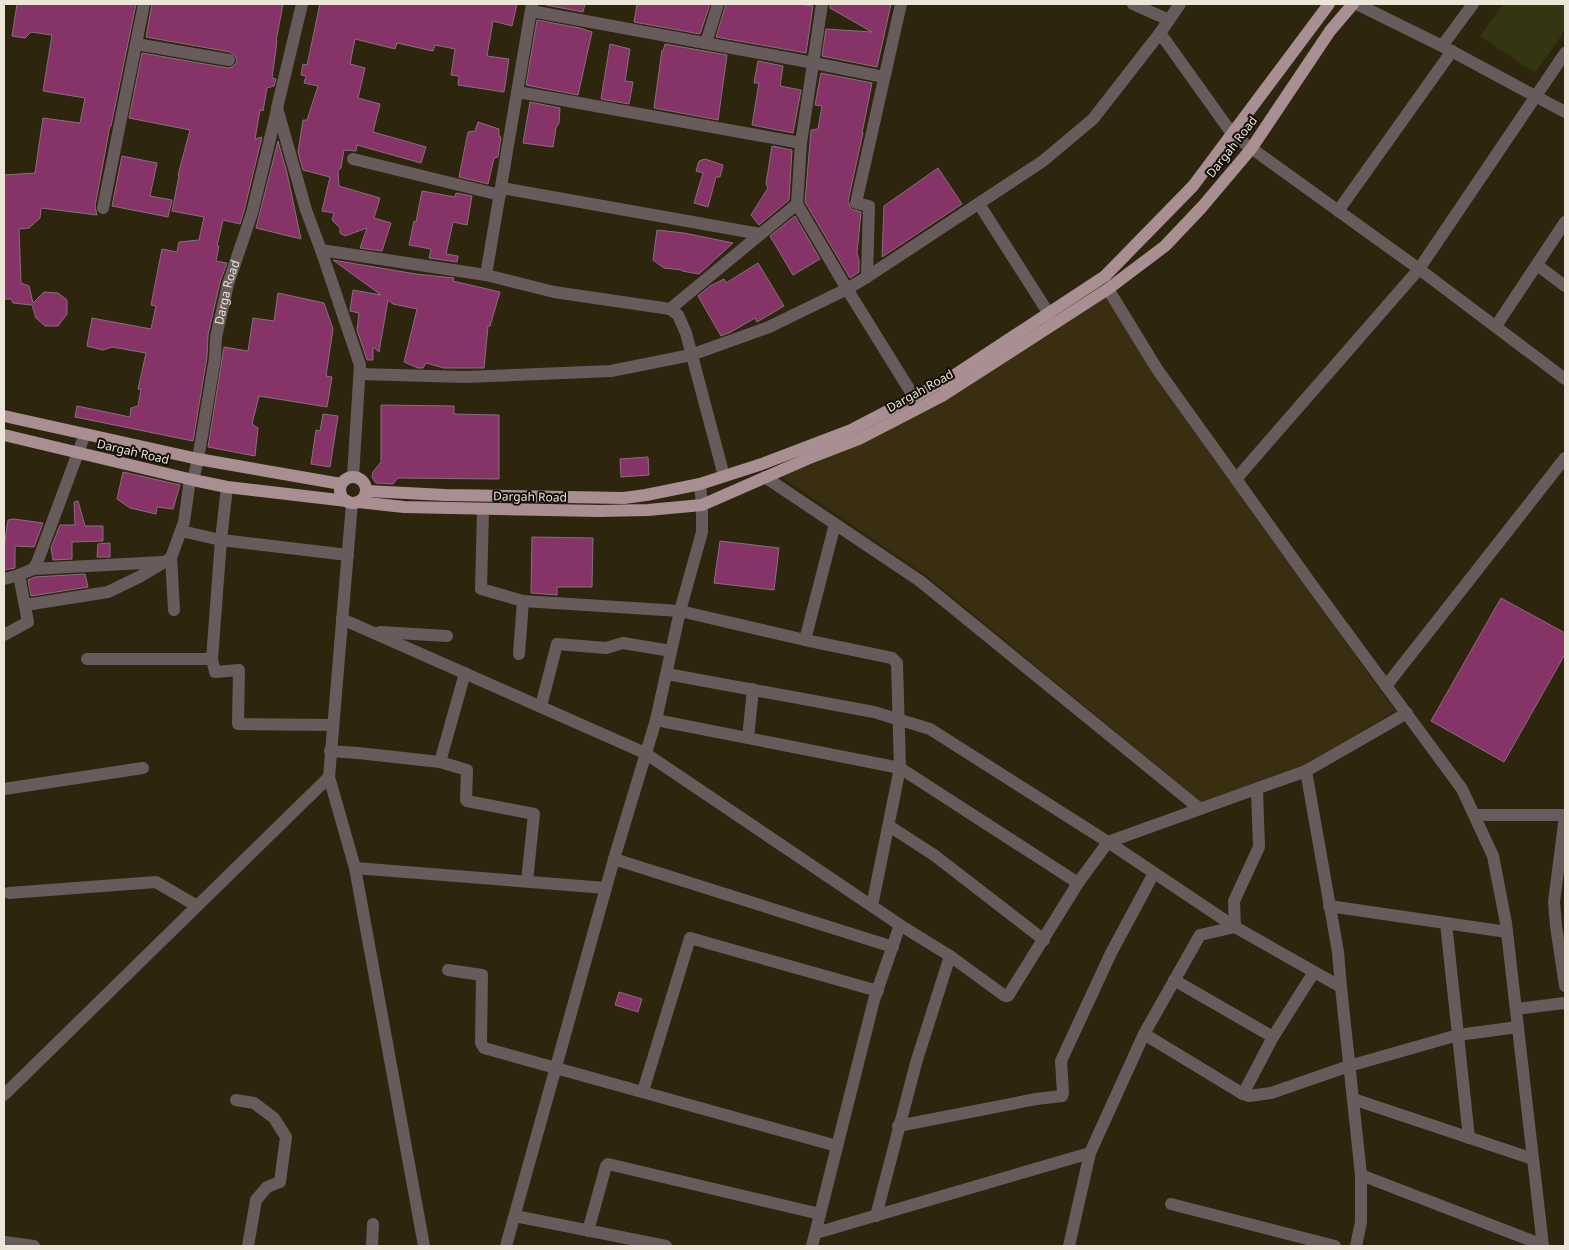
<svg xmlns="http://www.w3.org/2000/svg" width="1569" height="1250" viewBox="0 0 1569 1250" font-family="'Noto Sans',sans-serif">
<rect width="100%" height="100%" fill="#2e250f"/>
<!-- built -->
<path fill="#3a2e11" d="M 1105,295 L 1150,369 L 1395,711 L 1303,767 L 1201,802 L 927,576 L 780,476 Z"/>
<!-- green -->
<path fill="#343611" d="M 1503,4 L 1565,4 L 1565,30 L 1535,73 L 1480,36 Z"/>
<!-- building -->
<g fill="#863367" stroke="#886f7c">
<path d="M 17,4 L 136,4 L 111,126 L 110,126 L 95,206 L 97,215 L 41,208 L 40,218 L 29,228 L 19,229 L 21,283 L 29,286 L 33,303 L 44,292 L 58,293 L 67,300 L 67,314 L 58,326 L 45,326 L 36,318 L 32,305 L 13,303 L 11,299 L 4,299 L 4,175 L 35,173 L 43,118 L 80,123 L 85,98 L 43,91 L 52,35 L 31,32 L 25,38 L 12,36 Z"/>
<path d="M 152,4 L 283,4 L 276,41 L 277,41 L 272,78 L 276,79 L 274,86 L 267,88 L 263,111 L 260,110 L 255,139 L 262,137 L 244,211 L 240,224 L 223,220 L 217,246 L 219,246 L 216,261 L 227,263 L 220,282 L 208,335 L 207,357 L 193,441 L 75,417 L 77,406 L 130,417 L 131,408 L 138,406 L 141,389 L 138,389 L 146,353 L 112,347 L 103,350 L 87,346 L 92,318 L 151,329 L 156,306 L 151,305 L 162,249 L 177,252 L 179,242 L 199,240 L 204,217 L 172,211 L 179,176 L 178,175 L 190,130 L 129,118 L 142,53 L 228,68 L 232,67 L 237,62 L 236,57 L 230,52 L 146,37 Z"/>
<path d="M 320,4 L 517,4 L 512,26 L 493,21 L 487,56 L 509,59 L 504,92 L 458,85 L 459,76 L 451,75 L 455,49 L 435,45 L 433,51 L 397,43 L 395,49 L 355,39 L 350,64 L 365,68 L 358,98 L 380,104 L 373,132 L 426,147 L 421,163 L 357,145 L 356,151 L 344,150 L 341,168 L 338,171 L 339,186 L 380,198 L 374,218 L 391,223 L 382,251 L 360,248 L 367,228 L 345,236 L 340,233 L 340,228 L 332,220 L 334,213 L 322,211 L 330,177 L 303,170 L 298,152 L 303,120 L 307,120 L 318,86 L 304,83 L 306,76 L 301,75 L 303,64 L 307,65 Z"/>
<path d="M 546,4 L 585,4 L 583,12 L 546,5 Z"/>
<path d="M 637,4 L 710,4 L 700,34 L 634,22 Z"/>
<path d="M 726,4 L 800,4 L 813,6 L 806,53 L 716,37 Z"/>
<path d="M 830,4 L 891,4 L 877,67 L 822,56 L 826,29 L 872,32 L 830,8 Z"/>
<path d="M 537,20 L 580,28 L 592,32 L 578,95 L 526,85 Z"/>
<path d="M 610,44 L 630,49 L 625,81 L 633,82 L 629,104 L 601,99 Z"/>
<path d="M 665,44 L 727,55 L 718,120 L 654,108 L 662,50 L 663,51 Z"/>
<path d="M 758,61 L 783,66 L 780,86 L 801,90 L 793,133 L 752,125 L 759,83 L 754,83 Z"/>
<path d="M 821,73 L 872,83 L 862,133 L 863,133 L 848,201 L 851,209 L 861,212 L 857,253 L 859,260 L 859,272 L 850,278 L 805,202 L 811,130 L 818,129 L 822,106 L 815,105 Z"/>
<path d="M 530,102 L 560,108 L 559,123 L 556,128 L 553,147 L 523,143 Z"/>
<path d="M 478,122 L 499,129 L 499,137 L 501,137 L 498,157 L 494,158 L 488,184 L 459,177 L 468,132 L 475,131 Z"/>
<path d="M 278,141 L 287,173 L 301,239 L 256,228 Z"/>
<path d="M 772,146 L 792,150 L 789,200 L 759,225 L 751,215 L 768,188 L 766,184 Z"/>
<path d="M 122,156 L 157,163 L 150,196 L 172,200 L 168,217 L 112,206 Z"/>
<path d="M 705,159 L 723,165 L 720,177 L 716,177 L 708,207 L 694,203 L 703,173 L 696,171 L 699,161 Z"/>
<path d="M 938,168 L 962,204 L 882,257 L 884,206 Z"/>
<path d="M 422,191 L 455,197 L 456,193 L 472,196 L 467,225 L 453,222 L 446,254 L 458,256 L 457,262 L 429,258 L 431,249 L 409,245 L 414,221 L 416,222 Z"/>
<path d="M 795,216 L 820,259 L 793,275 L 770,236 Z"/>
<path d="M 657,230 L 684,233 L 733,243 L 699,274 L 682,271 L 682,270 L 664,268 L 653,260 Z"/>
<path d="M 333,260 L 416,274 L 454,278 L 453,281 L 500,292 L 490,326 L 488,326 L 484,368 L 444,368 L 426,363 L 423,368 L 418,368 L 404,362 L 417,309 L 393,304 L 388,300 L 379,352 L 373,347 L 373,360 L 367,360 L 357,330 L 359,313 L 350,311 L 350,310 L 353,290 L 381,295 Z"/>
<path d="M 758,263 L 784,306 L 757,322 L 755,318 L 731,332 L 721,336 L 698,296 L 710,286 L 724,279 L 726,283 Z"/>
<path d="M 278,293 L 324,303 L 333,329 L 326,376 L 332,377 L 327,407 L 259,396 L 252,424 L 258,428 L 255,456 L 208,447 L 224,347 L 248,351 L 253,318 L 274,321 Z"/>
<path d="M 381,405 L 454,406 L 454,414 L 499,415 L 499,479 L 398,478 L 393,484 L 376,483 L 372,477 L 373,472 L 381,462 Z"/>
<path d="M 323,414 L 338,416 L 330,467 L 311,464 L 316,430 L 320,431 Z"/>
<path d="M 648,457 L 649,475 L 621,477 L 620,459 Z"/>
<path d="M 123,472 L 180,485 L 173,509 L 157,507 L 156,514 L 130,508 L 117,499 Z"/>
<path d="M 78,501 L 85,526 L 103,526 L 103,541 L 72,542 L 72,559 L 53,560 L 51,548 L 60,525 L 75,525 L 74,502 Z"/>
<path d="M 14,519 L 43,523 L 34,547 L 15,546 L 15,568 L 4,570 L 4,548 L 8,520 Z"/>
<path d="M 532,537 L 593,538 L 592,587 L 557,587 L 557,595 L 531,593 Z"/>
<path d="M 720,541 L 779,548 L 774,590 L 714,583 Z"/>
<path d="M 110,543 L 110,557 L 97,557 L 98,544 Z"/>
<path d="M 85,574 L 88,587 L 31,596 L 28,580 L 35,577 Z"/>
<path d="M 1501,598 L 1565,633 L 1565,654 L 1504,762 L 1431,721 Z"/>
<path d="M 619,992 L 642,999 L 638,1012 L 615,1005 Z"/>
</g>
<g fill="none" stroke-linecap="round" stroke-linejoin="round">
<!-- minor -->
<g stroke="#685b5c" stroke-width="12">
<path d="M 302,4 L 277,108 L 306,210 L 321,250 L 360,365 L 353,476"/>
<path d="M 1133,4 L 1169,20"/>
<path d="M 1180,4 L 1160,33 L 1233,135 L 1419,269 L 1565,379"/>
<path d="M 1357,4 L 1442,46 L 1565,112"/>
<path d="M 531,11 L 814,63 L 884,77"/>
<path d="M 706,43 L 718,4"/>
<path d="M 136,44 L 229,60"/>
<path d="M 1442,46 L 1473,4"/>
<path d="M 518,92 L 801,143"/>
<path d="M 353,159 L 500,195"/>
<path d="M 502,188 L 760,234"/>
<path d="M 797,204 L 847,289 L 914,397"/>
<path d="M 979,204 L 1049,314"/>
<path d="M 103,208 L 144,4"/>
<path d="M 1338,211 L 1452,51"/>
<path d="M 321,250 L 486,275 L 554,292 L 670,309 L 678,315 L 686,333 L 724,476"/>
<path d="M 1537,265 L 1565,286"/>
<path d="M 486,275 L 532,4"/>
<path d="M 867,277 L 869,206 L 856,203 L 901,4"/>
<path d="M 1108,289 L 1157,369 L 1317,592 L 1462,789 L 1493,856 L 1506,923 L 1543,1246"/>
<path d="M 670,309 L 797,204 L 801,143 L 822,4"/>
<path d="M 1496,326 L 1565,222"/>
<path d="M 360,374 L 465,377 L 611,371 L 691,355 L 769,327 L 847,289 L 867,277 L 1043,161 L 1093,119 L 1160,33"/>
<path d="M 765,477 L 920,581 L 1200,809"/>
<path d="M 1236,479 L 1419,269 L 1565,53"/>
<path id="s1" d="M 193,480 L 198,459 L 215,358 L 216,337 L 228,284 L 252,213 L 277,110"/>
<path d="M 227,487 L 221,540 L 348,555"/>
<path d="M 483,510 L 481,589 L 523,601 L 680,611 L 805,640 L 835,524"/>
<path d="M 171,557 L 174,610"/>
<path d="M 33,569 L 37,563 L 85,434"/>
<path d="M 4,579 L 19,575 L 33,569 L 162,562"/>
<path d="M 25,605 L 108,592 L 139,577 L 171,558 L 184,522 L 190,479"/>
<path d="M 342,619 L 645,753 L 900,925 L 874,1000 L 812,1246"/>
<path d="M 380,632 L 447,636"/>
<path d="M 4,635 L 28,622 L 19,575"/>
<path d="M 805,640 L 892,658 L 897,663 L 900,768 L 872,906"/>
<path d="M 519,654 L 523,601"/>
<path d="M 87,659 L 212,659 L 221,540 L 181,531"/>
<path d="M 212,659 L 215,672 L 239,670 L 238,724 L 333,725"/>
<path d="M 667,674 L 874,712 L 930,729 L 1108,842 L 1235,927 L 1341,987"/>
<path d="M 1386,686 L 1565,458"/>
<path d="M 541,706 L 557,644 L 606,648 L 623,643 L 671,651"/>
<path d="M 656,720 L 900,768 L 1078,883"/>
<path d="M 748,738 L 753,689"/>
<path d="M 330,751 L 358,753 L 440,762 L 465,673"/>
<path d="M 440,762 L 467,770 L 466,800 L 467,801 L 534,814 L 527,881"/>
<path d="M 1306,771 L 1338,952 L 1341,987 L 1361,1175 L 1361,1222 L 1356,1246"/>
<path d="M 329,777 L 355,868 L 424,1246"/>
<path d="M 4,789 L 143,768"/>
<path d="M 1475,815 L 1565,815"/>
<path d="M 1565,816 L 1554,902 L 1556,926 L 1565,986"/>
<path d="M 889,826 L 934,855 L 1044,940"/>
<path d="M 614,859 L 893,947"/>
<path d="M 355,868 L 606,888"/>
<path d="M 9,893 L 156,882 L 197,906"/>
<path d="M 1329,906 L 1507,932"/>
<path d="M 1446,923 L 1469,1138"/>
<path d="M 900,925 L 950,956 L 1005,996 L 1008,996 L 1078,883 L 1108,842 L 1306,771 L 1407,713"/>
<path d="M 448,970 L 482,975 L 481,1043 L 484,1048 L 837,1146"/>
<path d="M 1174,980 L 1273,1037"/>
<path d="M 1516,1009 L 1565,1003"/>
<path d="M 1144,1034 L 1243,1094 L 1249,1096 L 1271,1093 L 1349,1066 L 1458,1035 L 1518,1027"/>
<path d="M 643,1091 L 690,938 L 878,991"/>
<path d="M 1243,1094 L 1273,1037 L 1314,972"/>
<path d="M 4,1095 L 329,777 L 352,503"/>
<path d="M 1353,1099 L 1533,1159"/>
<path d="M 236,1100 L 254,1103 L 274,1118 L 286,1137 L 280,1182 L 267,1187 L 256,1200 L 248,1246"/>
<path d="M 898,1126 L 1036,1099 L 1062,1096 L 1063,1093 L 1061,1061 L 1111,953 L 1154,873"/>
<path d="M 1361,1175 L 1543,1245"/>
<path d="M 1171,1204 L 1335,1246"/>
<path d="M 515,1216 L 666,1246"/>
<path d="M 876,1216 L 916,1063 L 950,956"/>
<path d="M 588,1231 L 606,1166 L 608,1164 L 820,1214"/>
<path d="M 816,1233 L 1090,1153"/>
<path d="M 4,1242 L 34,1246"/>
<path d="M 372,1246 L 373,1224"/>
<path d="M 506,1246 L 614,859 L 656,720 L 680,611 L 702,532 L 702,505 L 700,484"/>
<path d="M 1069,1246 L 1090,1153 L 1144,1034 L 1200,935 L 1235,927 L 1234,901 L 1259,847 L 1257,790"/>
</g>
<!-- major -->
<g stroke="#a98f92" stroke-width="12">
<path d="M 4,416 L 198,459 L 341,484"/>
<path d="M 4,435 L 193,480 L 227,487 L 347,501"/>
<circle cx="353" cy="490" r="13"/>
<path d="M 367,491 L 445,495 L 624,498 L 646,495 L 700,484 L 762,464 L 851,430 L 947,380 L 1105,276 L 1193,186 L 1329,4"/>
<path d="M 358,502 L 404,507 L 599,511 L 648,510 L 702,505 L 807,459 L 859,439 L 942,396 L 1108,289 L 1165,246 L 1202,207 L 1251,149 L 1330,31 L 1353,4"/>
</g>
</g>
<g text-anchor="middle" stroke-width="4" stroke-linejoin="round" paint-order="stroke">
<!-- street labels -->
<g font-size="12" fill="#ece6d9" stroke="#120e06">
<text transform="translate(1232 147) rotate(-52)" y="4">Dargah Road</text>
<text dy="4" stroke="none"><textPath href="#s1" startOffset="191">Darga Road</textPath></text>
<text transform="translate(920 391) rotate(-29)" y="4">Dargah Road</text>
<text transform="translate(133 452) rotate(13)" y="4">Dargah Road</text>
<text transform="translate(530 497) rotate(1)" y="4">Dargah Road</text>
</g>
</g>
<!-- border -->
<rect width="1569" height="1250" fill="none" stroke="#ece6d9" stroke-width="10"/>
</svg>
